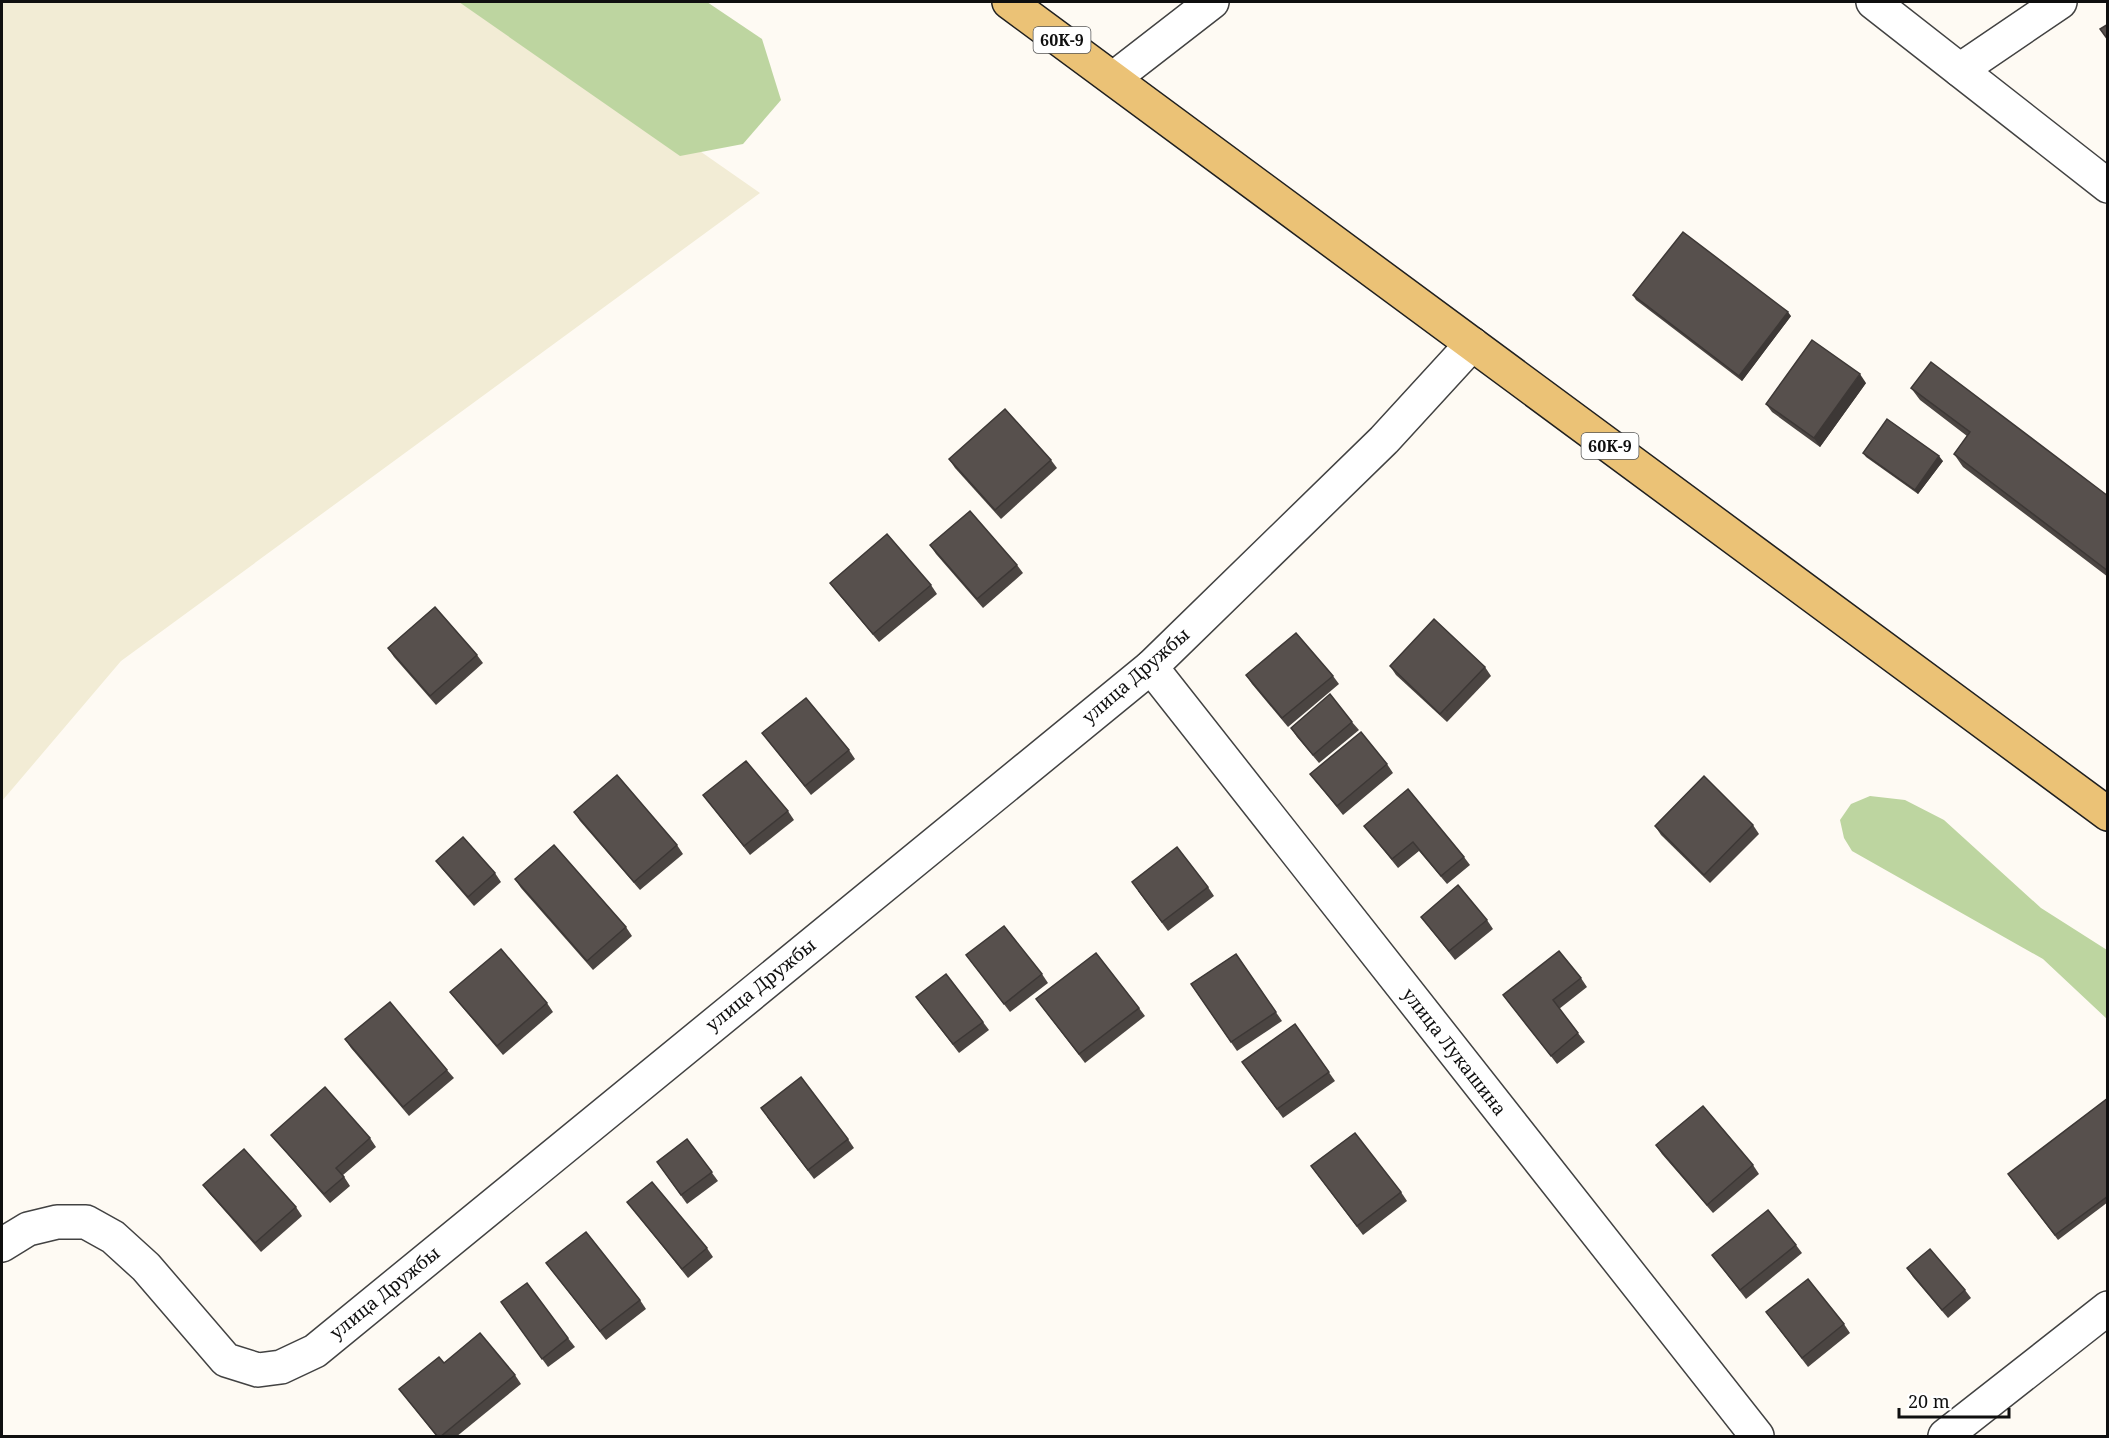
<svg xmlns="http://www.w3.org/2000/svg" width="2109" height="1438" viewBox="0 0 2109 1438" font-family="'Noto Serif',serif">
<rect width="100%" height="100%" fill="#fefaf3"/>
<!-- farmland -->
<path fill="#f2ecd5" d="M 2,2 L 486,2 L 760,193 L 121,661 L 2,801 Z"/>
<!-- forest -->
<g fill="#bdd5a0">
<path d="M 459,2 L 707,2 L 762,39 L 781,100 L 743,144 L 680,156 Z"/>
<path d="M 1870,796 L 1905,800 L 1944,820 L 2041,908 L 2107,950 L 2107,1019 L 2043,959 L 1852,851 L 1844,838 L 1840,820 L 1851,804 Z"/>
</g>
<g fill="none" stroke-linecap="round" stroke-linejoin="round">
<defs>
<g id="street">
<path d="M 1873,2 L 2108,186"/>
<path d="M 1960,70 L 2060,2"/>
<path d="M 1114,78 L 1212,2"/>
<path d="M 1151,667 L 1757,1436"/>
<path d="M 2,1245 L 28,1229 L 57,1222 L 86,1222 L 113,1237 L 146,1267 L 226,1360 L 258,1370 L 281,1367 L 315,1351 L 1151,667 L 1384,440 L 1472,344"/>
<path d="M 1945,1436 L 2108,1308"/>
</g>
<path id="primary" d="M 1009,2 L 2108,814"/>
</defs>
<!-- street casing -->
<use href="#street" stroke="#424242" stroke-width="36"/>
<!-- primary casing -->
<use href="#primary" stroke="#202020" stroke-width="36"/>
<!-- street -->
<use href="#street" stroke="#fff" stroke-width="33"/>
<!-- primary -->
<use href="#primary" stroke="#ebc276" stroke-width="33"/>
</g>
<!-- wall -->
<g fill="#4b4542">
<path d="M 1633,295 L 1791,316 L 1742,381 L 1636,300 Z"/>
<path d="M 1866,383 L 1820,447 L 1772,412 L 1766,404 Z"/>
<path d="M 1911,388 L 2108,496 L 2108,577 L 1963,467 L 1954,454 L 1967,436 L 1920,400 Z"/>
<path d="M 1863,453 L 1943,461 L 1918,494 L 1866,457 Z"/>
<path d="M 949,459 L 1051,460 L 1057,468 L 1001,519 L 955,468 Z"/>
<path d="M 930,545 L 1017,565 L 1023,573 L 983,608 L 936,554 Z"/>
<path d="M 830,583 L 931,585 L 937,594 L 879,642 L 836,591 Z"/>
<path d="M 388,648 L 477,655 L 483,663 L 436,705 L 394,657 Z"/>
<path d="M 1390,666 L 1485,667 L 1491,676 L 1447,722 L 1396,675 Z"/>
<path d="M 1246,675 L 1333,676 L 1339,684 L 1288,727 L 1252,684 Z"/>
<path d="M 1352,722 L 1359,730 L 1319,763 L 1297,737 L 1291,728 Z"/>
<path d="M 762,733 L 849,750 L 855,759 L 811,795 Z"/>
<path d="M 1387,764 L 1393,773 L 1343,815 L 1310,774 Z"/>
<path d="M 703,795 L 788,811 L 794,820 L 750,855 Z"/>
<path d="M 574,812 L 677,845 L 683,854 L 640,890 L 580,821 Z"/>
<path d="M 1753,825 L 1759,834 L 1710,883 L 1661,835 L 1655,826 Z"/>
<path d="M 1364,826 L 1464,857 L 1470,865 L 1447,884 L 1419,851 L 1398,868 Z"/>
<path d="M 436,861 L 495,873 L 501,882 L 474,906 L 442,869 Z"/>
<path d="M 515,879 L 626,927 L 632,936 L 593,970 L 521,888 Z"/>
<path d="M 1208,887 L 1214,896 L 1168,931 L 1138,891 Z"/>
<path d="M 1421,917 L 1487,920 L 1493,929 L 1455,960 Z"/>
<path d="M 1236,954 L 1282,1021 L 1237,1051 L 1191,984 Z"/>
<path d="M 966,955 L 1042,974 L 1048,983 L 1010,1012 Z"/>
<path d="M 1581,978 L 1587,987 L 1559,1009 L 1585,1042 L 1557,1064 L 1503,995 Z"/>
<path d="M 450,992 L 547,1003 L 553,1012 L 503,1055 L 457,1001 Z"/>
<path d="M 916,997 L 983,1022 L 989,1030 L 959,1053 Z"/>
<path d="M 1036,999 L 1139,1008 L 1145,1016 L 1085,1063 Z"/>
<path d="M 1295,1024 L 1335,1081 L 1283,1118 L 1242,1062 Z"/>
<path d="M 345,1039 L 447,1070 L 454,1078 L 409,1116 L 351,1048 Z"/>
<path d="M 2108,1098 L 2108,1202 L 2058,1240 L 2008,1174 Z"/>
<path d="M 767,1117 L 848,1139 L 854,1148 L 814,1179 Z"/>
<path d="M 271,1135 L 370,1138 L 376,1147 L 343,1175 L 350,1186 L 330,1203 L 278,1143 Z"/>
<path d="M 687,1139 L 718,1181 L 687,1204 L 657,1162 Z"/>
<path d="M 1656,1145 L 1753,1165 L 1759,1174 L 1713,1213 L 1662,1154 Z"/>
<path d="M 1311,1166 L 1401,1192 L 1407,1201 L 1363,1235 Z"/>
<path d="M 203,1185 L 296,1207 L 302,1216 L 261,1252 L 209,1193 Z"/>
<path d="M 627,1202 L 707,1248 L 713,1257 L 688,1278 Z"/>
<path d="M 1796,1245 L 1802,1253 L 1746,1299 L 1712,1255 Z"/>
<path d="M 546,1263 L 640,1300 L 646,1309 L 606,1340 Z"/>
<path d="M 1907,1268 L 1965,1290 L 1971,1298 L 1948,1318 L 1913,1277 Z"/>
<path d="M 501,1302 L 568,1338 L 575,1347 L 548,1367 Z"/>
<path d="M 1766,1312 L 1844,1324 L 1850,1333 L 1808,1367 Z"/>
<path d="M 515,1375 L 521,1384 L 456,1437 L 437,1437 L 399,1389 Z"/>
</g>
<!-- shaded-wall -->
<g fill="#3d3836">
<path d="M 1788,312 L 1791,316 L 1742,381 L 1739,376 Z"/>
<path d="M 1860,374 L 1866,383 L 1820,447 L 1814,438 Z"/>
<path d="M 1939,456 L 1943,461 L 1918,494 L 1915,490 Z"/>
</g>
<!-- building -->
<g fill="#57504d" stroke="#3d3836" stroke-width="1.5">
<path d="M 2108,24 L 2108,40 L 2100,29 Z"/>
<path d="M 1683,232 L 1788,312 L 1739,376 L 1633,295 Z"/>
<path d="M 1812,340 L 1860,374 L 1814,438 L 1766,404 Z"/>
<path d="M 1931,362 L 2108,496 L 2108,571 L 1954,454 L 1970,432 L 1911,388 Z"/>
<path d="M 1005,409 L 1051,460 L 995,510 L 949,459 Z"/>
<path d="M 1887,419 L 1939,456 L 1915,490 L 1863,453 Z"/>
<path d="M 970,511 L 1017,565 L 977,599 L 930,545 Z"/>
<path d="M 887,534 L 931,585 L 873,634 L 830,583 Z"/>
<path d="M 435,607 L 477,655 L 430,696 L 388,648 Z"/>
<path d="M 1434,619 L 1485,667 L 1440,714 L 1390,666 Z"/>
<path d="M 1296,633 L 1333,676 L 1282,718 L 1246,675 Z"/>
<path d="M 1330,694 L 1352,722 L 1313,755 L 1291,728 Z"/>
<path d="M 806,698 L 849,750 L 805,786 L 762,733 Z"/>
<path d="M 1361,732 L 1387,764 L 1337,806 L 1310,774 Z"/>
<path d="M 746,761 L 788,811 L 744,846 L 703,795 Z"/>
<path d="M 617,775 L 677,845 L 634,882 L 574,812 Z"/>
<path d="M 1704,776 L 1753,825 L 1704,875 L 1655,826 Z"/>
<path d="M 1408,789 L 1464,857 L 1441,876 L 1413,842 L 1392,859 L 1364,826 Z"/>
<path d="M 463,837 L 495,873 L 468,897 L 436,861 Z"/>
<path d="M 554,845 L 626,927 L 587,961 L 515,879 Z"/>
<path d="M 1177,847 L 1208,887 L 1162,922 L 1132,882 Z"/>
<path d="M 1458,885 L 1487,920 L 1449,951 L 1421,917 Z"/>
<path d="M 1004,926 L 1042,974 L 1004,1004 L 966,955 Z"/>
<path d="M 501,949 L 547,1003 L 497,1046 L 450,992 Z"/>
<path d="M 1559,951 L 1581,978 L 1553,1000 L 1578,1033 L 1551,1056 L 1503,995 Z"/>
<path d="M 1096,953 L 1139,1008 L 1079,1054 L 1036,999 Z"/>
<path d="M 1236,954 L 1276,1012 L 1231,1042 L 1191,984 Z"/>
<path d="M 946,974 L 983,1022 L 953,1044 L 916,997 Z"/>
<path d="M 390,1002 L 447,1070 L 403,1107 L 345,1039 Z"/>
<path d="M 1295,1024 L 1329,1072 L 1277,1109 L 1242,1062 Z"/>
<path d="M 801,1077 L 848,1139 L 808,1170 L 761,1108 Z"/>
<path d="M 325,1087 L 370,1138 L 336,1168 L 344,1177 L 324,1194 L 271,1135 Z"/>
<path d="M 2108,1098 L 2108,1196 L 2055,1235 L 2008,1174 Z"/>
<path d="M 1703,1106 L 1753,1165 L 1707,1205 L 1656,1145 Z"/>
<path d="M 1355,1133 L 1401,1192 L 1357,1226 L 1311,1166 Z"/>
<path d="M 687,1139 L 712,1172 L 681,1195 L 657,1162 Z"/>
<path d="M 244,1149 L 296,1207 L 255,1243 L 203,1185 Z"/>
<path d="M 652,1182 L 707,1248 L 682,1269 L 627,1202 Z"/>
<path d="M 1768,1210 L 1796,1245 L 1740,1290 L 1712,1255 Z"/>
<path d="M 586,1232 L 640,1300 L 600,1331 L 546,1263 Z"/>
<path d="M 1930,1249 L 1965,1290 L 1942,1310 L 1907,1268 Z"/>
<path d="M 1808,1279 L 1844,1324 L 1802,1358 L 1766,1312 Z"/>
<path d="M 527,1283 L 568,1338 L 542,1359 L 501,1302 Z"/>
<path d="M 480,1333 L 515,1375 L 440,1437 L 438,1437 L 399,1389 L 439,1357 L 444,1363 Z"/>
</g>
<g text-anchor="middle" stroke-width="6" stroke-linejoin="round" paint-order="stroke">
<!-- shield labels -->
<g fill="#fff" stroke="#575757" stroke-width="1.5">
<rect x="1033.5" y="27" width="57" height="26" rx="4.5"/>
<rect x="1581.5" y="433" width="57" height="26" rx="4.5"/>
</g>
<g font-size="16" font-weight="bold" fill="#0f0f0f">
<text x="1062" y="46">60К-9</text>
<text x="1610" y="452">60К-9</text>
</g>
<!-- street labels -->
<g font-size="18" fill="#0f0f0f" stroke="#fff">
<text transform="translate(1136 676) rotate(-41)" y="6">улица Дружбы</text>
<text transform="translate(761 985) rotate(-39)" y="6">улица Дружбы</text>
<text transform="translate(1454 1052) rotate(52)" y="6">улица Лукашина</text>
<text transform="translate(385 1293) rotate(-39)" y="6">улица Дружбы</text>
</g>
</g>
<!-- border -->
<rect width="2109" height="1438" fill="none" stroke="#0f0f0f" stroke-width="6"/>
<!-- scale -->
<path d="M1899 1408v9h110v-9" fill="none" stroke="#0f0f0f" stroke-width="3"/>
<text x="1908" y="1408" font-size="18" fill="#0f0f0f" stroke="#ffffff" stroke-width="4.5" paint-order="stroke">20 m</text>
</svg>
